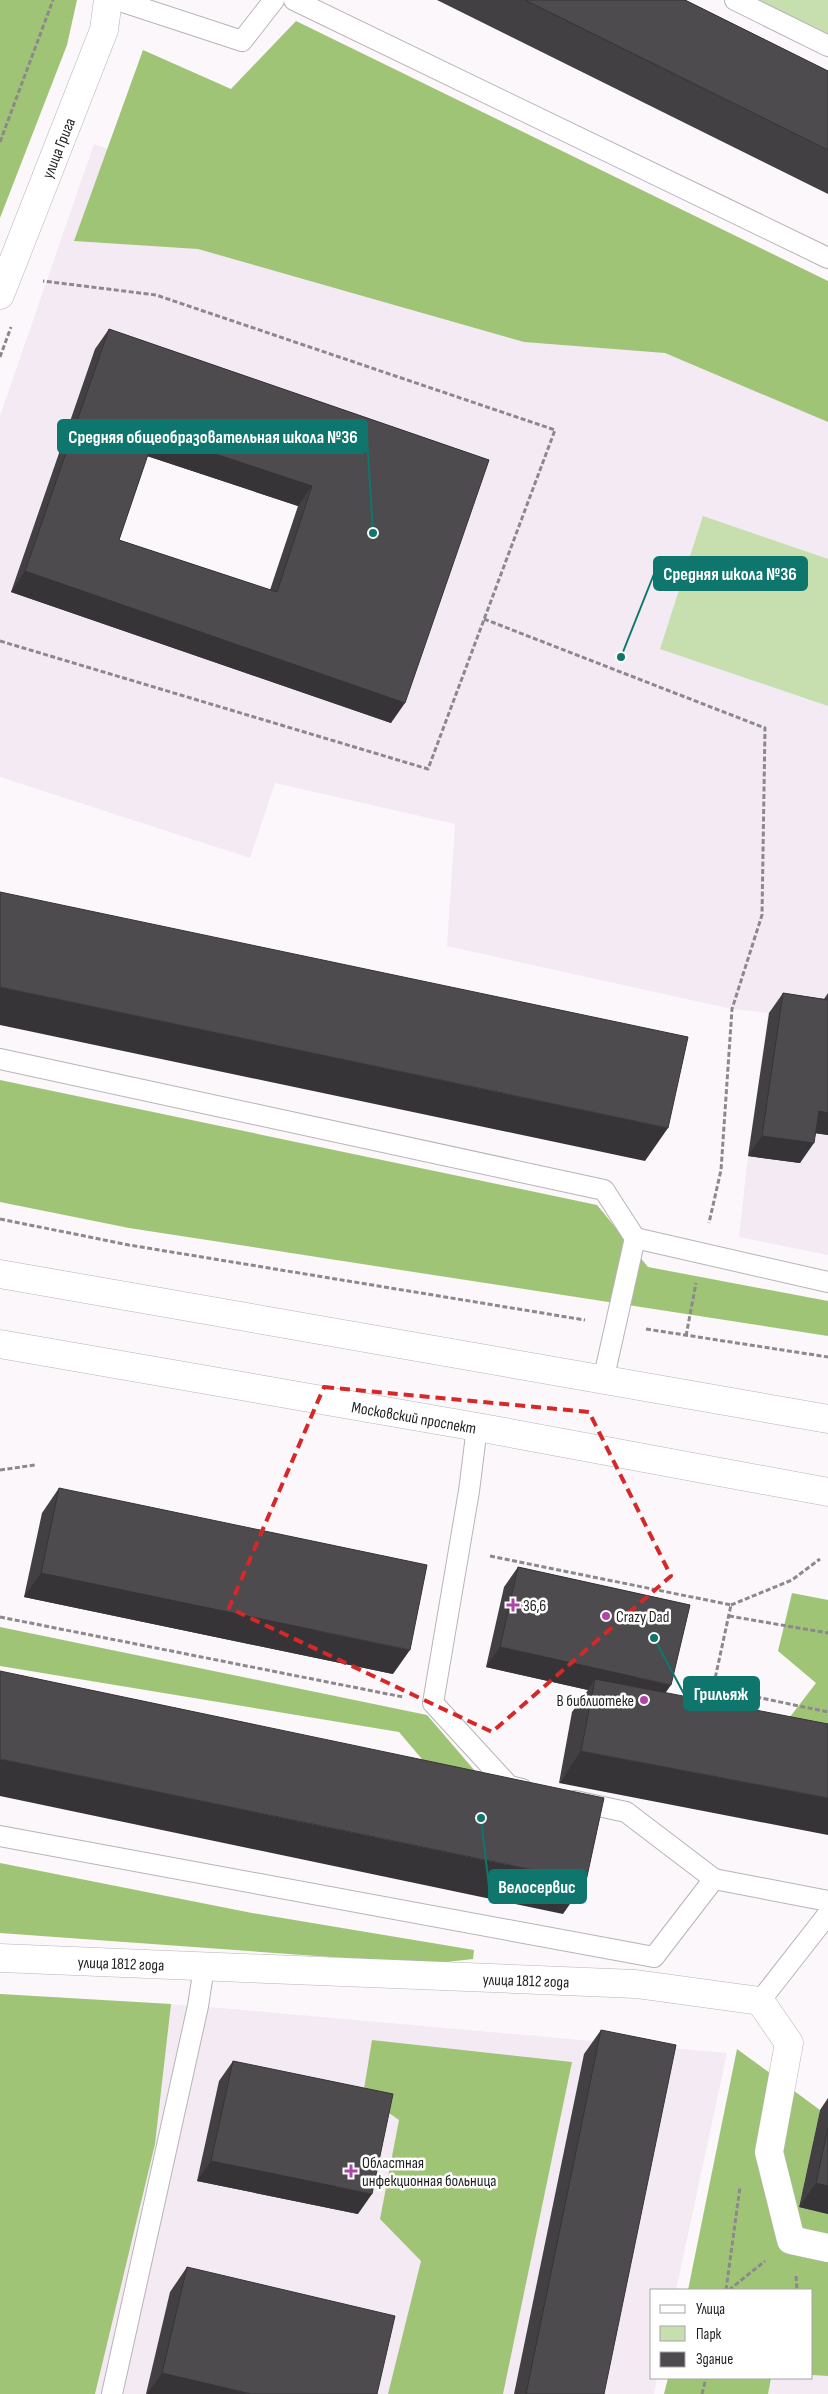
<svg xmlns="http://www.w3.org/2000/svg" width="828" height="2394" viewBox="0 0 828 2394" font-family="'Sofia Sans Condensed',sans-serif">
<rect width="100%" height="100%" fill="#fbf7fb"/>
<!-- built -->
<g fill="#f4eaf4" fill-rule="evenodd">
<path d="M 94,144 L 828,413 L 828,1255 L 739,1237 L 748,1156 L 768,1013 L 732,1009 L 447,946 L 455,824 L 275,783 L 250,858 L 0,777 L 0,416 ZM 95,349 L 475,480 L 391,723 L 12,592 Z"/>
<path d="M 0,1994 L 198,2006 L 727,2053 L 676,2290 L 652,2290 L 652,2378 L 657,2378 L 654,2394 L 0,2394 Z"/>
<path d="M 812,2375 L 828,2376 L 828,2394 L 728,2394 L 731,2378 L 812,2378 Z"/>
</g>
<!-- green -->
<g fill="#c7deaf">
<path d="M 753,0 L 828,0 L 828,37 Z"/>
<path d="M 703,516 L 828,559 L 828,706 L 660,649 Z"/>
</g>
<!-- forest -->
<g fill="#a0c476">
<path d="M 0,0 L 77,0 L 67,45 L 0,218 Z"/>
<path d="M 296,21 L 828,281 L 828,422 L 665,353 L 524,342 L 198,249 L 74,241 L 143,50 L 231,89 Z"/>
<path d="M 0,1080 L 597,1205 L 648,1267 L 828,1301 L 828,1336 L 129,1228 L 0,1202 Z"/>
<path d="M 792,1593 L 828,1600 L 828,1745 L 790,1717 L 816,1683 L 778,1651 Z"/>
<path d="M 0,1627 L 427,1715 L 475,1771 L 427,1765 L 399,1732 L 0,1666 Z"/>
<path d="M 0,1863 L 252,1913 L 474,1950 L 473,1959 L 428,1964 L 0,1933 Z"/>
<path d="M 0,1994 L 171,2004 L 155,2144 L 95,2394 L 0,2394 Z"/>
<path d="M 372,2040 L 572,2062 L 503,2394 L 388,2394 L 421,2261 L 380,2219 L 399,2120 L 363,2095 Z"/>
<path d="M 737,2049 L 820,2110 L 799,2207 L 828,2214 L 828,2376 L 812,2375 L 812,2290 L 688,2290 Z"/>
<path d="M 668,2378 L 771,2378 L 768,2394 L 664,2394 Z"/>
</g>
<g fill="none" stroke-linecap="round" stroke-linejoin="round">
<defs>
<g id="service">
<path d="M 117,0 L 242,41 L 274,0"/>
<path d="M 294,0 L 828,258"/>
<path d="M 735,0 L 828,46"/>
<path d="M 0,1059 L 604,1190 L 635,1238"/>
<path d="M 603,1381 L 635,1238 L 828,1282"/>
<path d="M 477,1427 L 469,1491 L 433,1703 L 509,1786 L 522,1789"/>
<path d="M 575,1801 L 626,1812 L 714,1879"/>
<path d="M 0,1836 L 654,1957 L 714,1879 L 828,1901"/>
<path d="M 760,2001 L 828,1914"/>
<path d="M 112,2394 L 198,2006 L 204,1967"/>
</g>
<g id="minor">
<path d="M 0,295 L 104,30 L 108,0"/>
<path d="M 0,1958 L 636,1984 L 760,2001 L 789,2043 L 769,2152 L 791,2240 L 828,2248"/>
</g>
<g id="primary">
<path d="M 0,1274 L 828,1419"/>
<path d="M 0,1344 L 477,1427 L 828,1492"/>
</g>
</defs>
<!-- service casing -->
<use href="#service" stroke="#b7b4b7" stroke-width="22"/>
<!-- minor casing -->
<use href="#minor" stroke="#b7b4b7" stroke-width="29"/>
<!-- primary casing -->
<use href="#primary" stroke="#b7b4b7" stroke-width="29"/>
<!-- path -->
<g stroke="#8c898c" stroke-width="3" stroke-dasharray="5 2.5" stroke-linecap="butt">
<path d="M 0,142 L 53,0"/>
<path d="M 0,357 L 11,327"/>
<path d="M 484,619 L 765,728 L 762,915 L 732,1009 L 721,1170 L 709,1223"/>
<path d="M 0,641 L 428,769 L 555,430 L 156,295 L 43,281"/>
<path d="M 0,1219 L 129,1245 L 585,1320"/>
<path d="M 646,1329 L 828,1357"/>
<path d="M 686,1336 L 696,1283"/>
<path d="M 0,1470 L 35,1465"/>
<path d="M 490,1556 L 731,1605 L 713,1688 L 828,1712"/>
<path d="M 731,1605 L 792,1580 L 820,1559"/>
<path d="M 729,1616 L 828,1633"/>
<path d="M 0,1617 L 403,1697"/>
<path d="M 796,2276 L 797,2290"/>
<path d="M 726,2290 L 740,2187"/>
<path d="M 729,2290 L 765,2261"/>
<path d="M 702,2394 L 706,2378"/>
</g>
<!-- service -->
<use href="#service" stroke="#fff" stroke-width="20"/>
<!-- minor -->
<use href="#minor" stroke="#fff" stroke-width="28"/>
<!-- primary -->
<use href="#primary" stroke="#fff" stroke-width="28"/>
</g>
<!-- wall -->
<g fill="#434043" fill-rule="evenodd">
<path d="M 437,0 L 685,0 L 828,71 L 828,194 Z"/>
<path d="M 109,329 L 489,460 L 391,723 L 11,592 L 95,349 ZM 147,456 L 298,506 L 270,590 L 119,540 Z"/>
<path d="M 783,993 L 824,999 L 828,993 L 828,1135 L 816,1133 L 800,1163 L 748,1156 L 769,1013 Z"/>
<path d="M 59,1488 L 393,1674 L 24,1597 L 42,1513 Z"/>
<path d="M 518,1567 L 690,1605 L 559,1783 L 572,1712 L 588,1690 L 486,1667 L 504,1587 Z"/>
<path d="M 601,2030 L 604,2394 L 514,2394 L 584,2054 Z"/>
<path d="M 233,2061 L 358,2214 L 197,2181 L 219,2081 Z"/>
<path d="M 828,2098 L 828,2214 L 799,2207 L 820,2110 Z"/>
<path d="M 187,2267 L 377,2394 L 146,2394 L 170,2292 Z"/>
</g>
<!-- shaded-wall -->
<g fill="#373437">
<path d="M 155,434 L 312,486 L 298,506 L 141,454 Z"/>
<path d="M 25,571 L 405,703 L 391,723 L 11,592 Z"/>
<path d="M 0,987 L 668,1128 L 645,1161 L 0,1025 Z"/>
<path d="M 819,1111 L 828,1113 L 828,1135 L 805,1132 Z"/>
<path d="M 762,1136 L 814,1143 L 800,1163 L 748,1156 Z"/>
<path d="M 41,1573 L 410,1650 L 393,1674 L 24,1597 Z"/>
<path d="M 500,1647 L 671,1685 L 657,1705 L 595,1679 L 588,1690 L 486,1667 Z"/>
<path d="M 581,1751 L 828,1798 L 828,1835 L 559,1783 Z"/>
<path d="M 0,1759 L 586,1881 L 563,1914 L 0,1796 Z"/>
<path d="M 211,2161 L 372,2194 L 358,2214 L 197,2181 Z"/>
<path d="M 816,2183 L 828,2186 L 828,2214 L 799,2207 Z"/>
<path d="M 162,2373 L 251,2394 L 147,2394 Z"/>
</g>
<!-- building -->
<g fill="#4e4b4e" stroke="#373437" fill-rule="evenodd">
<path d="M 525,0 L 685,0 L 828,71 L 828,150 Z"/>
<path d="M 109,329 L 489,460 L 405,703 L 25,571 ZM 155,434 L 312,486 L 277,592 L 119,540 Z"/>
<path d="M 0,892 L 688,1037 L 668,1128 L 0,987 Z"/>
<path d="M 783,993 L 828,1000 L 828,1113 L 819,1111 L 814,1143 L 762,1136 Z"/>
<path d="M 59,1488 L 427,1565 L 410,1650 L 41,1573 Z"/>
<path d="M 518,1567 L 690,1605 L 671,1685 L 500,1647 Z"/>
<path d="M 0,1671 L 604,1798 L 586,1881 L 0,1759 Z"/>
<path d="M 595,1679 L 828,1724 L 828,1798 L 581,1751 Z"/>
<path d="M 601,2030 L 676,2045 L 604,2394 L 526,2394 Z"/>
<path d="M 233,2061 L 393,2094 L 372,2194 L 211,2161 Z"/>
<path d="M 828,2128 L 828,2186 L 816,2183 Z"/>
<path d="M 187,2267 L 395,2316 L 377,2394 L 251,2394 L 162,2373 Z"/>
</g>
<!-- marked area -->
<path fill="none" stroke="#d62828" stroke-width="4" stroke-dasharray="10 6" stroke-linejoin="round" d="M 324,1387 L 589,1412 L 671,1576 L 492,1732 L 229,1608 Z"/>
<!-- markers -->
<g fill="#af45a7" stroke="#fff" stroke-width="2">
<path d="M510.5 1597.5h5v5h5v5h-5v5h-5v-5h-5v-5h5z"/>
<circle cx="606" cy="1616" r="5"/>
<circle cx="644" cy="1700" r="5"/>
<path d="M348.5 2163.5h5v5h5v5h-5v5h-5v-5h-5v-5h5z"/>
</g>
<g text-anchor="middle" stroke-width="5" stroke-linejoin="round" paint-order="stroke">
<!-- street labels -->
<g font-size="16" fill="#201f20" stroke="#fff">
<text transform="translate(58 148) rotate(-68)" y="6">улица Грига</text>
<text transform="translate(414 1417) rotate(10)" y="6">Московский проспект</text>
<text transform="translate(121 1963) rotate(2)" y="6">улица 1812 года</text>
<text transform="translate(526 1980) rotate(2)" y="6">улица 1812 года</text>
</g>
<!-- poi labels -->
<g font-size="16" fill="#201f20" stroke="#fff" text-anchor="start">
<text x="523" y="1611">36,6</text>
<text x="616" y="1622">Crazy Dad</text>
<text x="634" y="1706" text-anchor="end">В библиотеке</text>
<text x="362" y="2168">Областная<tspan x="362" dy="18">инфекционная больница</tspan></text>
</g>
</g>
<!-- callouts -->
<path fill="none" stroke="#0f766e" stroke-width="2" d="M373 533L367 437M621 657L654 574M654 1638L684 1694M481 1818L489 1887"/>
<g fill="#0f766e" stroke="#fff" stroke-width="2">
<circle cx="373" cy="533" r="5"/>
<circle cx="621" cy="657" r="5"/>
<circle cx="654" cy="1638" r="5"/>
<circle cx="481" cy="1818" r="5"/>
</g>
<g fill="#0f766e" stroke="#0f766e" stroke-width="2">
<rect x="58" y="420" width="309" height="33" rx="5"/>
<rect x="654" y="557" width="153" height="33" rx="5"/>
<rect x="684" y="1677" width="75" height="33" rx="5"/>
<rect x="489" y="1870" width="97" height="33" rx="5"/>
</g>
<g font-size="18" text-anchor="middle" font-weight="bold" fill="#fff">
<text x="213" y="443">Средняя общеобразовательная школа №36</text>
<text x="730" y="580">Средняя школа №36</text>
<text x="721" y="1700">Грильяж</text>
<text x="537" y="1893">Велосервис</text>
</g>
<!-- legend -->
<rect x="650" y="2289" width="162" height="90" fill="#ffffff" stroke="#a6a5a6"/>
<rect x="660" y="2305" width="25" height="8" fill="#ffffff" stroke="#a6a5a6"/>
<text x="696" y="2314" font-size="15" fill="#201f20">Улица</text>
<rect x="660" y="2326" width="25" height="15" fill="#c7deaf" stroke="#a6a5a6"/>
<text x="696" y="2339" font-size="15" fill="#201f20">Парк</text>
<rect x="660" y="2352" width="25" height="15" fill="#4e4b4e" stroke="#a6a5a6"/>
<text x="696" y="2364" font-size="15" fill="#201f20">Здание</text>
</svg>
